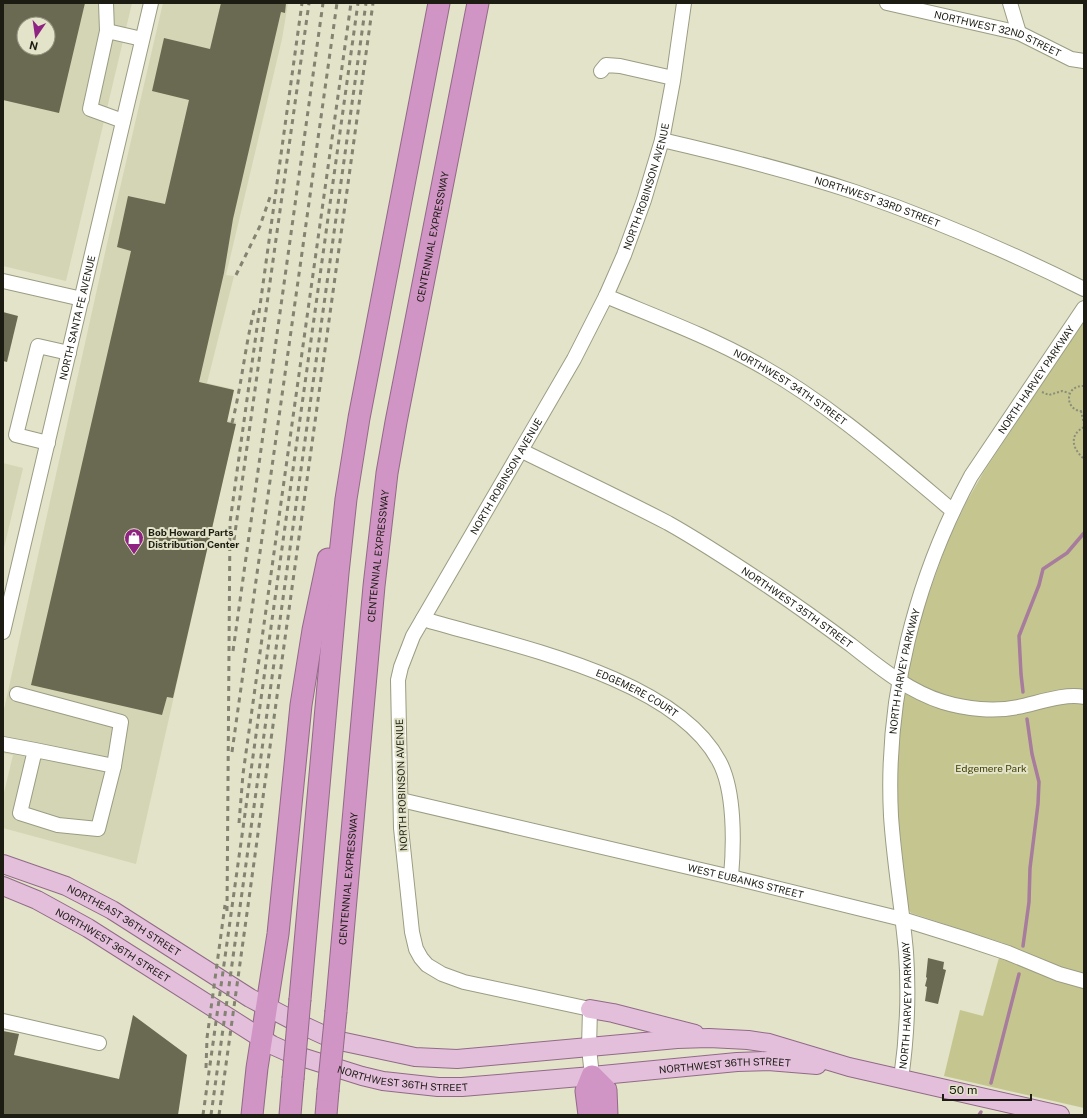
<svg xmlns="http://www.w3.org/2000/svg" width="1087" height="1118" viewBox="0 0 1087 1118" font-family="'Public Sans',sans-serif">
<rect width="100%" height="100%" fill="#e2e3c8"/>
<!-- built -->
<g fill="#d4d5b4" fill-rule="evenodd">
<path d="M 3,3 L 132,3 L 66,281 L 3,266 ZM 24,24 L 48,24 L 48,48 L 24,48 Z"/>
<path d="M 163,3 L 288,3 L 282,39 L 226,275 L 234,276 L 207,383 L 233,389 L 226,420 L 236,422 L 136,864 L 3,828 L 3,797 L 13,755 L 3,753 L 3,714 L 107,244 Z"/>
<path d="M 3,463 L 23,468 L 3,552 Z"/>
</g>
<!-- green -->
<path fill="#c5c68f" d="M 1084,320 L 1084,692 L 1081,702 L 1084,704 L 1084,1108 L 944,1076 L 960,1010 L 983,1016 L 1003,943 L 911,913 L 908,909 L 897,805 L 897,760 L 902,706 L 904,700 L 908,666 L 922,612 L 949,538 L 967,501 L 983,473 Z"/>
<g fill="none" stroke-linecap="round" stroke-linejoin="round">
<!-- stream -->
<g stroke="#a77c9d" stroke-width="3.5">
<path d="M 1023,692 L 1021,674 L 1019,636 L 1039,585 L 1043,569 L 1067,553 L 1084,533"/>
<path d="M 1023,946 L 1029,902 L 1030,868 L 1038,804 L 1039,782 L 1032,754 L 1027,719"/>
<path d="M 991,1083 L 1019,974"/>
<path d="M 979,1115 L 981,1112"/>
</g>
</g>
<!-- building -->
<g fill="#6a6a53" fill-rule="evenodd">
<path d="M 3,3 L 85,3 L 59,113 L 3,100 ZM 24,24 L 48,24 L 48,48 L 24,48 Z"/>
<path d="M 221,3 L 286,3 L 285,13 L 281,12 L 233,219 L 224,273 L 199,382 L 234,390 L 227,422 L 236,424 L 173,698 L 167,697 L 162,715 L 31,685 L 131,251 L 117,247 L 128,196 L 165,204 L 189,100 L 152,91 L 164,38 L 210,49 Z"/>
<path d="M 3,312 L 18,316 L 7,362 L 3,361 Z"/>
<path d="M 928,958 L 944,962 L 943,969 L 946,970 L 938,1004 L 925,1001 L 927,987 L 925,986 L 927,978 L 926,977 Z"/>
<path d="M 133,1015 L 187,1055 L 178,1115 L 3,1115 L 3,1031 L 19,1034 L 14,1055 L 119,1079 Z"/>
</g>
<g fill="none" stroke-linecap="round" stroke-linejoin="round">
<defs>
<g id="minor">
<path d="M 106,3 L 107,31"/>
<path id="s1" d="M 887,3 L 1019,33 L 1071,59 L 1084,61"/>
<path d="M 1010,3 L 1019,33"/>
<path d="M 601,71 L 606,65 L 620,66 L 673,78"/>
<path d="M 123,121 L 90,109 L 107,31 L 142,39"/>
<path id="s2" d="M 662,140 C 727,155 792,171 855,192 C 933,219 1010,252 1084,289"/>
<path d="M 3,281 L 82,299"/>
<path id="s3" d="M 606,296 C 656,317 708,336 756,363 C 828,403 890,458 953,511"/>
<path d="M 48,443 L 16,435 L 38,346 L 69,353"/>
<path id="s4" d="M 522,451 C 571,475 620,498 668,523 C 702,542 735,564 768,586 C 796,605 824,625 851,645 C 879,667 908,691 943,702 C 966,709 994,712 1018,707 C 1038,703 1064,693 1084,697"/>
<path id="s5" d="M 423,619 C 509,645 674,676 719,761 C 735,790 734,844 731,877"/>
<path id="s6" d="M 3,632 L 151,3"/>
<path d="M 17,694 L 121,722 L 114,766"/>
<path d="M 3,744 L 35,750 L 114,766 L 98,829 L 58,825 L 20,813 L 35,750"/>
<path id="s7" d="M 401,800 L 731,877 L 902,919 L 966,939 L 1008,953 L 1059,974 L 1084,981"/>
<path d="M 3,1021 L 99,1043"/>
<path id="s8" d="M 592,1076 L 589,1048 L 590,1009 L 464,982 L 442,974 L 427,965 L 421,958 L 416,949 L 412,932 L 401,828 L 398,680 L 401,667 L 413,636 L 574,359 L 606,296 L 624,255 L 644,200 L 662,140 L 673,81 L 684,3"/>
<path id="s9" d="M 901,1079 C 907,1037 909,994 906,952 C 902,907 894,862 891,816 C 885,699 915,579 971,476 L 1084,308"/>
</g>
<g id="major">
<path id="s10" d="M 3,864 L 66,886 L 112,910 L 250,998 L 302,1025 L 328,1037 L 340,1041 L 415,1057 L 457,1059 L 677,1039 L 709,1038 L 748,1040 L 769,1043 L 849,1067 L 1060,1115"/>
<path id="s11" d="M 3,886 L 37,900 L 88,928 L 272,1045 L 292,1054 L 362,1076 L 383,1081 L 438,1087 L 462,1087 L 592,1076 L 737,1062 L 768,1061 L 817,1065"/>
<path d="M 590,1009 L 613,1013 L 695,1034"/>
</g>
<g id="highway">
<path d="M 300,999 L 338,573 L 346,499 L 359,418 L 439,3"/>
<path id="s12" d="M 336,1011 L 374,586 L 387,473 L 396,422 L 478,3"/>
<path d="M 252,1115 L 257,1068 L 278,934 L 301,705 L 313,630 L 328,559"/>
<path d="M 290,1115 L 293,1079"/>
<path d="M 326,1115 L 328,1091"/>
<path d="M 589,1115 L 586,1091 L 592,1076 L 606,1090 L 607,1115"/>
</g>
</defs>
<!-- minor casing -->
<use href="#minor" stroke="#9b9c83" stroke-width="16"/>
<!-- major casing -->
<use href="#major" stroke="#916a87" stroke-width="20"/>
<!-- highway casing -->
<use href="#highway" stroke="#916a87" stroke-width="23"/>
<!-- path -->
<g stroke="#8b8c79" stroke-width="2" stroke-dasharray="2 2" stroke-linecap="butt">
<path d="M 1084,386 C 1063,385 1065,413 1084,411"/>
<path d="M 1042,392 L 1049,395 L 1062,391 L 1069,393"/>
<path d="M 1081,411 L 1084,424"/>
<path d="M 1083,458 C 1072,448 1069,435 1084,427"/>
</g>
<!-- minor -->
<use href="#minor" stroke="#fff" stroke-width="14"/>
<!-- major -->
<use href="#major" stroke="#e3bfdc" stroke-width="18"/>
<!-- highway -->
<use href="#highway" stroke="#d094c5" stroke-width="21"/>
<!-- rail -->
<g stroke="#838371" stroke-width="3" stroke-dasharray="5 5" stroke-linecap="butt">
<path d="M 236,275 L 260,226 L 270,197"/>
<path d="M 232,423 C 242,384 245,345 255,307"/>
<path d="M 234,540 L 309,3"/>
<path d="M 233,651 L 323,3"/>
<path d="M 232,752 L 337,3"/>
<path d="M 239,823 L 243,774 L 351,3"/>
<path d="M 227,911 L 230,522 L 302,3"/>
<path d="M 206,1068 L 207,1038 L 225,905"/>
<path d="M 203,1115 L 358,3"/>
<path d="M 211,1115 L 366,3"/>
<path d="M 219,1115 L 373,3"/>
</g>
<defs>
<g id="highway-bridge">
<path d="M 293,1079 L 300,999"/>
<path d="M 328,1091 L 336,1011"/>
</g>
</defs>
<!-- highway-bridge casing -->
<use href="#highway-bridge" stroke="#916a87" stroke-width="23" stroke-linecap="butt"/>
<!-- highway-bridge -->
<use href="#highway-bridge" stroke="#d094c5" stroke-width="21"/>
</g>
<!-- icons -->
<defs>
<symbol id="shop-pin" viewBox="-11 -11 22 30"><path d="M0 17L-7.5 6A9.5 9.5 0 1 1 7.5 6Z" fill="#902284" stroke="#e2e3c8"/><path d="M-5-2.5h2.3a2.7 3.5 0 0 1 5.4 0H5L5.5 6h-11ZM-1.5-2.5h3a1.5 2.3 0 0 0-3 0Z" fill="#fff"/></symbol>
</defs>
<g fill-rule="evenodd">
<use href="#shop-pin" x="123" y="527" width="22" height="30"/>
</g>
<g text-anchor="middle" stroke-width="4" stroke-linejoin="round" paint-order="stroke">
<!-- street labels -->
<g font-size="10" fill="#1c1c13" stroke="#e2e3c8">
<text dy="4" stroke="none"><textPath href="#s1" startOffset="115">NORTHWEST 32ND STREET</textPath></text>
<text dy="4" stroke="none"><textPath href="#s8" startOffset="1081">NORTH ROBINSON AVENUE</textPath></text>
<text dy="4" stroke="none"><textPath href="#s2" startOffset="224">NORTHWEST 33RD STREET</textPath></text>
<text dy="4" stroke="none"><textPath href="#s12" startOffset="781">CENTENNIAL EXPRESSWAY</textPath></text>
<text dy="4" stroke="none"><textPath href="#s6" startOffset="323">NORTH SANTA FE AVENUE</textPath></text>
<text dy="4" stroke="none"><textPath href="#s9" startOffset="734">NORTH HARVEY PARKWAY</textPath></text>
<text dy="4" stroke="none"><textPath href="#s3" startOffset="206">NORTHWEST 34TH STREET</textPath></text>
<text dy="4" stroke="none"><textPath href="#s8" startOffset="758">NORTH ROBINSON AVENUE</textPath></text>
<text dy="4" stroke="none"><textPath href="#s12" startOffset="457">CENTENNIAL EXPRESSWAY</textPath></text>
<text dy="4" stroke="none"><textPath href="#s4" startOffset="317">NORTHWEST 35TH STREET</textPath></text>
<text dy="4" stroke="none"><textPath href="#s9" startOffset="410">NORTH HARVEY PARKWAY</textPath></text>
<text dy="4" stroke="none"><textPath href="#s5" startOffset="227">EDGEMERE COURT</textPath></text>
<text transform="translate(401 785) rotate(-92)" y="4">NORTH ROBINSON AVENUE</text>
<text dy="4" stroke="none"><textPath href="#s12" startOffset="133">CENTENNIAL EXPRESSWAY</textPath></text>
<text dy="4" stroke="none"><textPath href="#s7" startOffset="354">WEST EUBANKS STREET</textPath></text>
<text dy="4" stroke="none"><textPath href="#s10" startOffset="134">NORTHEAST 36TH STREET</textPath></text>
<text dy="4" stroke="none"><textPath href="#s11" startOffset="125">NORTHWEST 36TH STREET</textPath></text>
<text dy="4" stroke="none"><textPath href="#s9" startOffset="74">NORTH HARVEY PARKWAY</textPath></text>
<text dy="4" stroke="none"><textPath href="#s11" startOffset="773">NORTHWEST 36TH STREET</textPath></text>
<text dy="4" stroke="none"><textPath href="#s11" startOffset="449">NORTHWEST 36TH STREET</textPath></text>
</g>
<!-- poi labels -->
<g font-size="10" font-weight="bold" fill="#1c1c13" stroke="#e2e3c8" text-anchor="start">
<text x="148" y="536">Bob Howard Parts<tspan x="148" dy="12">Distribution Center</tspan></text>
</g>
<!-- park labels -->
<g font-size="10" fill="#413f01" stroke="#e2e3c8">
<text x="991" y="772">Edgemere Park</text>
</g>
</g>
<!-- border -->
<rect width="1087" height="1118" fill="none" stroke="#1c1c13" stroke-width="8"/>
<!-- north arrow -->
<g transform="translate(36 36) rotate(193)"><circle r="19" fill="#e2e3c8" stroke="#939380"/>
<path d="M0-3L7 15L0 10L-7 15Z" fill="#902284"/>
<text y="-6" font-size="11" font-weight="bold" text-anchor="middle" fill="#1c1c13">N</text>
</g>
<!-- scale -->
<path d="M943 1094v6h88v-6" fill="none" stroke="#1c1c13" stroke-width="2"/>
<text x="949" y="1094" font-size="12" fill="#1c1c13" stroke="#e2e3c8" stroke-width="3" paint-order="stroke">50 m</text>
</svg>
